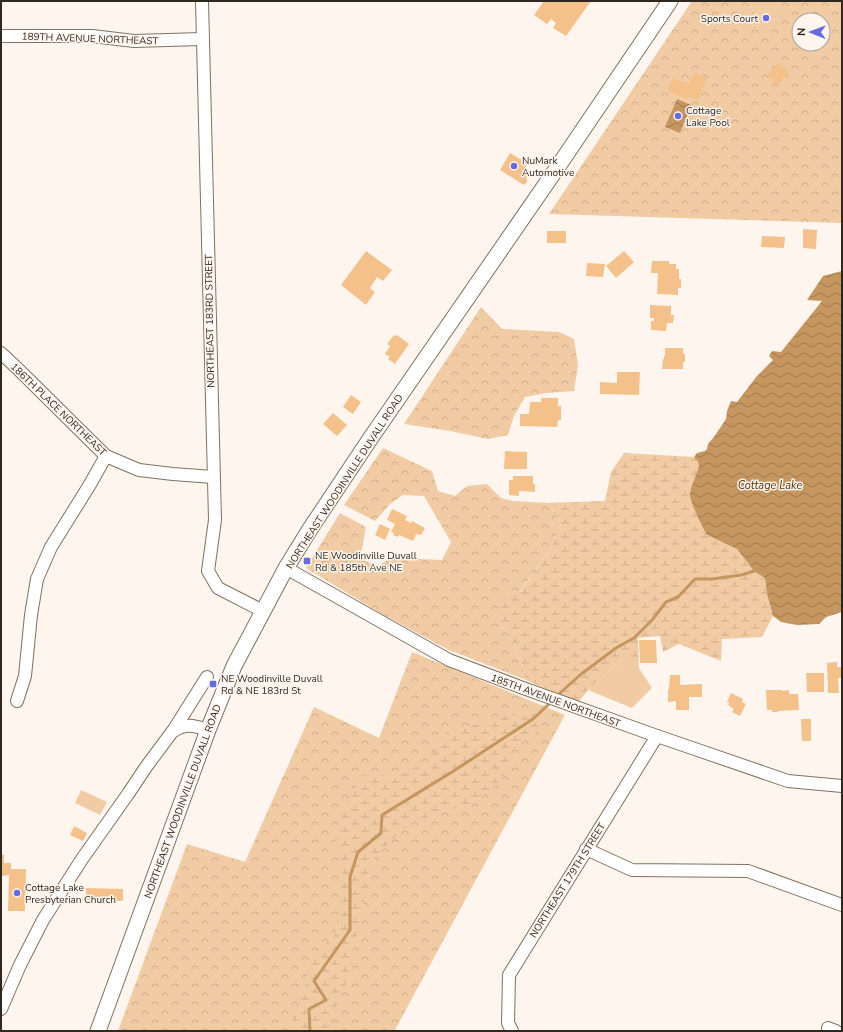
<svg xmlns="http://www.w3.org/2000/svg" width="843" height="1032" font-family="'Nunito Sans',sans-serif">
<defs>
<pattern id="forest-crowns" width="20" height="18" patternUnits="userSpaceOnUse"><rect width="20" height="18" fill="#f1cba3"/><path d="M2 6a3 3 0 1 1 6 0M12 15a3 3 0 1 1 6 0" fill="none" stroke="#cfae8c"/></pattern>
<pattern id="wetland-marsh" width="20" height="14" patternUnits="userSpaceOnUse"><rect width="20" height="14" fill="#f1cba3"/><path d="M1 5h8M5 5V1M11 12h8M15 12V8" fill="none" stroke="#cfae8c"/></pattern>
<pattern id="water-waves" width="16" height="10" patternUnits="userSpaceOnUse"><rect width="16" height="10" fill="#c69660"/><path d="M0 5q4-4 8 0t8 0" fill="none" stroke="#a17a4f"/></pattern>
</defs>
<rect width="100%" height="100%" fill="#fef6ee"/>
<g fill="url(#forest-crowns)" fill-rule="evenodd">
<path d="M692 1H842V223L549 214ZM799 20H823V44H799Z"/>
<polygon points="481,307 502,329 559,332 574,339 578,365 574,391 546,393 525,397 514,416 508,435 488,439 450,431 404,424"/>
<polygon points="383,448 432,471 438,491 455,496 467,486 487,484 501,498 513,501 548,503 561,524 551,548 498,622 511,638 521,663 526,680 449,650 382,614 306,568 340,513 366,527 360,559 378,566 395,556 420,559 442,560 451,542 424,496 403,495 390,504 375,521 344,505"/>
<polygon points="412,652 565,715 396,1028 396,1031 118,1031 187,844 245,862 314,707 379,738"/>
</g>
<g fill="url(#wetland-marsh)">
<path d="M624 453 694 457 698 462 699 466C697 473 690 488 690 494 689 500 703 529 707 535L737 549 754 571 765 578 767 594 773 616 762 637 722 639 721 661 679 644 663 652 660 636 638 638 639 669 628 654 588 690 578 703 526 680 521 663 511 638 498 622 501 598 520 592 551 548 561 524 548 503 605 501 611 472Z"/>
<polygon points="522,713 541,728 509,753 503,778 474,804 438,812 403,829 369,864 363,907 353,953 352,972 339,998 329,1030 330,1031 291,1031 291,1023 306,983 309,960 322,946 334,937 339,915 344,882 336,841 344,809 363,775 397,776 428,762 447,731 469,727 493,719"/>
</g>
<g fill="#f1cba3">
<polygon points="765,1 766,1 784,17 768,36 748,19"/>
<polygon points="629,653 652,688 632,708 588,690"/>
<polygon points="81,790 107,802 100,815 75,803"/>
</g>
<g fill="url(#water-waves)">
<polygon points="677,99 691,105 680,133 665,127"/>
<path d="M842 271V612L826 617 819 624 797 625 781 622 773 616 767 594 765 578 754 571 737 549 707 535C703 529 689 500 690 494 690 488 697 473 699 466L698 462 694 457 697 453 705 451 707 449 708 444 714 437 726 419 727 411 731 401 737 402 757 376 773 360 769 356 772 351 781 352 822 301 807 300 823 276Z"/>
</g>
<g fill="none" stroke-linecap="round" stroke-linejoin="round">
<g stroke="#c69660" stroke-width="3">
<polyline points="560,693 580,675 616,648 634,638 652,620 666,602 678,597 695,579 712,579 741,575 754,571"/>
<polyline points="310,1031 309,1009 326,1000 314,981 350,930 350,877 358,852 381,833 382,815 452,772 533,719 548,705"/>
</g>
</g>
<g fill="#f4c18a">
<polygon points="544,1 591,1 566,36 553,28 556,23 551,19 547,24 534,15"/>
<polygon points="778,63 789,72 778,85 767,76"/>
<polygon points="694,73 707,78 698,100 688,96 687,99 667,91 673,78 689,84"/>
<polygon points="510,153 525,162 527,182 524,185 500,170"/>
<polygon points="803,229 817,230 816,249 803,248"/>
<rect x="547" y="231" width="19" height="12"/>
<polygon points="762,236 785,237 784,248 761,247"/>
<polygon points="366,251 392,270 383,281 377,277 370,288 375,292 366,305 341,285"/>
<polygon points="624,251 634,262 616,278 606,266"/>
<polygon points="652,261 669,261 669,264 676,264 676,269 679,269 679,279 681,279 681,288 678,288 678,295 657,294 658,273 651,273"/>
<polygon points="587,263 605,264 603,277 586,276"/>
<polygon points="650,305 671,306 671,315 674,315 673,323 667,323 666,331 651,330 651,321 654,321 654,318 650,318"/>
<polygon points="394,335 396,336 397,335 409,344 395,364 388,359 390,357 385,354 390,346 387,344"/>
<polygon points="665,348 683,348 683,354 685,354 685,362 683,362 683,369 662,369 663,359 664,359 664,356 665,356"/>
<polygon points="617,372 640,372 639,395 600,394 600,382 617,383"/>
<polygon points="351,395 361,402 353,414 343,407"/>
<polygon points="541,398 558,398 558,406 561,406 561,420 558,420 557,427 520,426 520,414 529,414 530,402 541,402"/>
<polygon points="333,413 347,425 337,436 323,424"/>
<polygon points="505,451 527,452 527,469 504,469"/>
<polygon points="513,476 533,476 533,484 535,484 535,492 519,491 519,496 509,495 509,480 513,480"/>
<polygon points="392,509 407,516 405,520 411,523 412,521 425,528 421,535 416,534 413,541 399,535 398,537 393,535 394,533 391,532 395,524 387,520"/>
<polygon points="380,524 390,529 385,540 375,535"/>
<polygon points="639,640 656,640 657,663 640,663"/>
<polygon points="837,662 837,667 842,667 842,678 838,678 839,693 828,693 827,663"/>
<polygon points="806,673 824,673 824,692 807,692"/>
<polygon points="670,675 680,675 680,685 702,684 702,697 689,697 689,710 676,710 676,701 668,702 668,689 669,689"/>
<polygon points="766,690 782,690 782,691 789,690 789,694 798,694 799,710 778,711 778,712 772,712 772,710 767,710"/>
<polygon points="731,693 743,699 742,702 746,704 740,716 732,712 734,709 728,705 729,703 727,702"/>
<polygon points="801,719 811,719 811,741 802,741"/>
<polygon points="74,826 87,833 83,841 70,835"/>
<polygon points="1,855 4,855 4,863 11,863 11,869 26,869 25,911 8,911 9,875 1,876"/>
<polygon points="86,888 123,889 123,901 86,900"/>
</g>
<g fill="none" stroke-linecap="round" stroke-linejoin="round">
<defs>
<g id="minor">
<polyline points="202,1 215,520 208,571 218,588 263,611"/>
<polyline points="1,36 92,36 134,41 202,39"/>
<polyline points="1,353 19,370 106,456 139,470 173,474 213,477"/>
<polyline points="286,568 449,660 523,688 657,736 788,781 842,786"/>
<polyline points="17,701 25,676 31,615 37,579 51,547 89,486 106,456"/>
<polyline points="173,731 207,677"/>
<polyline points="586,849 632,870 748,871 842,905"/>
<path d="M1 1009 20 965 43 920 82 859 128 794 146 767 172 732C185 723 193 725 208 730"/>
<polyline points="828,1028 836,1031"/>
<polyline points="512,1031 508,1023 509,975 657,736"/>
</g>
<polyline id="major" points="98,1031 208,730 234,666 286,568 310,529 370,439 555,171 670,1"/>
</defs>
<use href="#minor" stroke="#82715e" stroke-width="14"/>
<use href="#major" stroke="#82715e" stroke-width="17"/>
<use href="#minor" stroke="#fff" stroke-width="12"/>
<use href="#major" stroke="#fff" stroke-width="15"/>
</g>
<g fill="#676ae3" stroke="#fef6ee" stroke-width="1.5">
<circle cx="766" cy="18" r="4"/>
<circle cx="678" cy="116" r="4"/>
<circle cx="514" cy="166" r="4"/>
<rect x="303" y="557" width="8" height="8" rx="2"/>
<rect x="209" y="680" width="8" height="8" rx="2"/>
<circle cx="17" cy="893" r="4"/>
</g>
<g text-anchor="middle" stroke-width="3" stroke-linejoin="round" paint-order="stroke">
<g font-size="10" fill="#2f2820" stroke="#fef6ee" text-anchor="start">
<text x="758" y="22" text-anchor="end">Sports Court</text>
<text x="686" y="114">Cottage<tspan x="686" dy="12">Lake Pool</tspan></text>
<text x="522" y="164">NuMark<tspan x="522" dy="12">Automotive</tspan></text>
<text x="315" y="559">NE Woodinville Duvall<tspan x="315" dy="12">Rd &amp; 185th Ave NE</tspan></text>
<text x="221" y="682">NE Woodinville Duvall<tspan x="221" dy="12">Rd &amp; NE 183rd St</tspan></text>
<text x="25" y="891">Cottage Lake<tspan x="25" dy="12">Presbyterian Church</tspan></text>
</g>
<g font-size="10" fill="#2f2820" stroke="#fef6ee">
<text transform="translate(90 38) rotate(2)" y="4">189TH AVENUE NORTHEAST</text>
<text transform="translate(209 321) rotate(-91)" y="4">NORTHEAST 183RD STREET</text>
<text transform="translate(59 409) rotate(44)" y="4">186TH PLACE NORTHEAST</text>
<text transform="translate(344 481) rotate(-57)" y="4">NORTHEAST WOODINVILLE DUVALL ROAD</text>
<text transform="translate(556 700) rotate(20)" y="4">185TH AVENUE NORTHEAST</text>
<text transform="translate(182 801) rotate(-70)" y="4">NORTHEAST WOODINVILLE DUVALL ROAD</text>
<text transform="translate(567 880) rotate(-58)" y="4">NORTHEAST 179TH STREET</text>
</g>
<g font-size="11" font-style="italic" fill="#543306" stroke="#fef6ee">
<text x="770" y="489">Cottage Lake</text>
</g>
</g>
<rect width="843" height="1032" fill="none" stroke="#2f2820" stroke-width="4"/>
<g transform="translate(811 32) rotate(271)"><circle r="19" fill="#fef6ee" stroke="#aba49c"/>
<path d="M0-3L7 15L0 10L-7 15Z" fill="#676ae3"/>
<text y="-6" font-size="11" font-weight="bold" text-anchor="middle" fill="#2f2820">N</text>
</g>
</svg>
